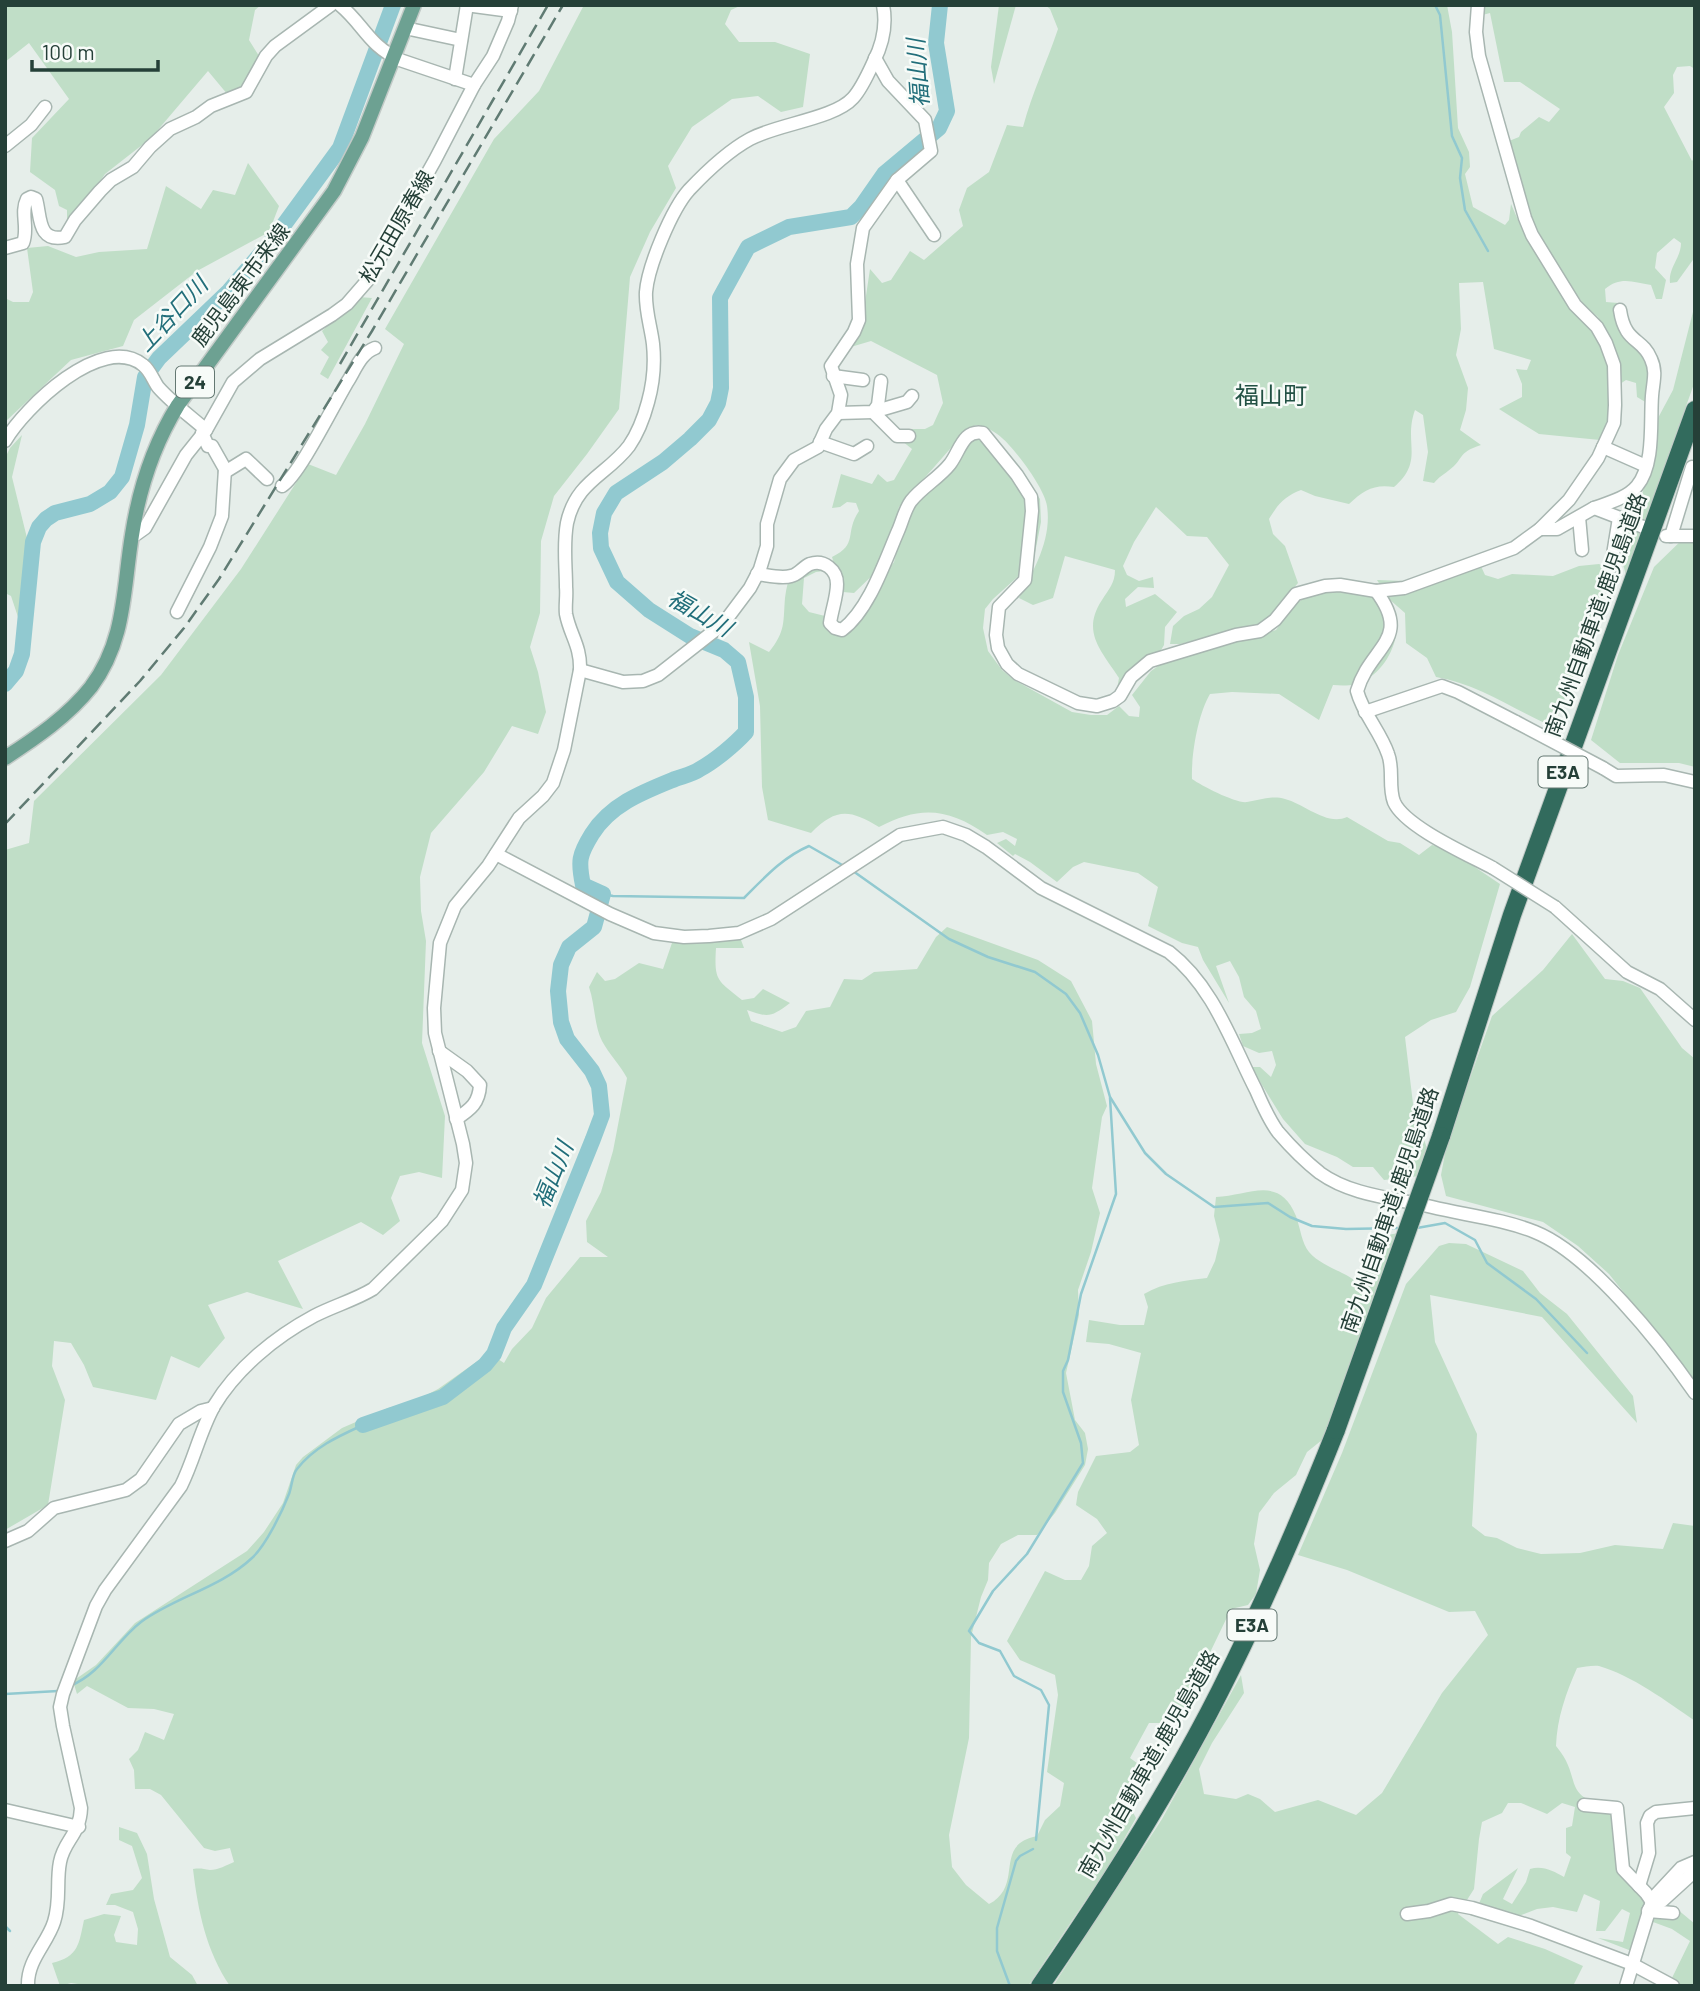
<svg xmlns="http://www.w3.org/2000/svg" width="1700" height="1991" font-family="Barlow,'Noto Sans JP',sans-serif">
<rect width="100%" height="100%" fill="#e6eeea"/>
<g fill="#c0dec7">
<polygon points="5,5 261,5 255,10 249,40 259,56 241,96 228,95 208,71 151,138 105,174 82,208 67,222 67,210 59,206 55,190 30,172 32,138 69,99 29,43 5,62"/>
<polygon points="584,5 742,5 731,10 725,24 739,42 775,42 810,54 803,107 781,112 758,96 732,99 692,127 668,166 676,188 650,232 630,277 619,409 587,454 554,496 541,541 540,613 530,647 538,672 546,712 538,734 512,726 484,772 431,833 420,877 421,911 426,941 422,1043 445,1116 442,1178 419,1172 400,1176 391,1198 400,1221 383,1235 361,1222 278,1261 303,1309 247,1292 208,1305 225,1338 199,1368 171,1356 156,1400 93,1387 84,1365 71,1343 54,1341 52,1366 65,1400 48,1505 5,1530 5,850 29,843 34,801 161,675 241,569 308,464 336,475 365,424 404,344 385,329 494,139 539,91"/>
<polygon points="999,5 1016,5 994,84 991,67"/>
<path d="M1045 5H1447L1452 32 1458 128 1469 152 1470 167 1465 174 1473 207 1505 225 1509 220 1511 204 1522 229 1564 290 1586 314 1609 356 1615 399 1600 440 1539 434 1499 409 1522 397V384L1516 369 1527 370 1531 360 1494 349 1483 282 1459 283 1461 329 1456 355 1468 388 1466 410 1460 430 1481 445C1456 453 1465 459 1448 471 1443 475 1439 477 1434 483L1423 481 1428 452 1423 415 1415 410C1403 443 1425 460 1394 487 1374 484 1364 490 1349 504L1315 496 1301 490C1285 496 1278 504 1269 519L1273 534 1285 546 1298 583 1270 616 1258 624 1180 644H1170L1173 626 1184 616 1199 609 1212 597 1229 565 1207 537 1187 536 1156 507 1134 542 1123 566 1127 575 1139 581 1153 577 1154 588 1138 587 1125 599 1126 607 1155 594 1177 612 1165 627 1164 645 1153 664 1140 675 1128 691 1117 689 1119 678C1101 650 1081 632 1102 600 1109 589 1115 583 1115 570L1065 556 1053 598 1033 605 1019 598C1034 570 1052 539 1047 506 1045 489 1015 449 1002 438 997 433 985 426 978 425 972 425 969 429 964 433L899 507 889 551 879 569 854 593 843 592 832 557C859 544 844 533 859 511L856 503 847 502 840 507 832 508 841 474 872 484 878 474 887 482 894 480 912 449 902 441 904 429H925L933 425 943 403 937 375 871 341 844 349 861 329 870 269 882 283 891 280 910 251 924 260 963 226 959 210 967 188 989 172 1007 125 1023 127C1032 93 1047 62 1058 29L1050 9Z"/>
<path d="M1471 5H1695V69L1690 66 1677 67 1673 75 1674 93 1664 107 1692 161 1695 157V257L1677 282 1670 283C1668 268 1681 258 1681 243L1674 238 1657 253 1655 268 1666 280 1662 299H1656L1651 285C1633 282 1620 276 1605 289L1606 302 1618 303 1619 323 1660 363 1652 406 1637 397 1636 383 1626 380 1620 384 1609 343 1598 317 1585 306 1556 266 1530 215 1509 141 1519 137 1521 132 1539 117 1549 122 1560 109 1520 82H1504L1490 13 1471 18Z"/>
<polygon points="248,163 279,206 269,232 197,271 134,320 123,346 71,360 5,422 5,298 13,302 29,302 33,292 27,248 48,246 76,257 99,252 147,249 166,186 201,209 213,190 235,195"/>
<polygon points="359,297 372,298 328,379 320,374 329,357 321,350 328,342 322,331"/>
<polygon points="1695,304 1695,381 1626,575 1621,557 1625,535 1639,504 1648,475 1658,418 1673,390"/>
<polygon points="22,435 12,477 27,538 28,572 19,620 11,596 5,593 5,458 10,448"/>
<path d="M985 436 1006 451 1040 499 1041 522 1033 563 993 599 985 609 983 628 988 651 1002 670 1014 680 1072 712 1091 715H1107L1119 706 1129 716 1139 717 1140 707 1132 695 1151 671 1164 662 1276 630 1296 603 1335 581 1365 582 1373 598 1396 612C1401 637 1389 666 1366 680 1357 686 1344 686 1333 685L1319 720 1279 694 1232 692 1210 694C1198 714 1191 755 1192 779 1202 786 1237 804 1247 802 1260 800 1272 795 1285 799 1305 804 1326 826 1347 817L1388 841 1400 843 1419 855 1432 845 1448 849 1500 884 1470 987 1456 1012 1431 1020 1405 1037 1414 1112 1428 1151 1420 1176 1384 1180 1373 1167H1353L1337 1157 1305 1144 1283 1119 1251 1067H1260L1271 1077 1276 1065 1272 1051 1259 1053 1243 1046 1239 1034 1252 1033 1261 1029 1256 1011 1244 997 1239 977 1230 961 1216 966 1229 1003 1203 960 1198 947 1182 943 1148 926 1158 887 1138 873 1084 862 1073 867 1057 882 1030 862 1015 854 1013 856 997 843 1006 839 1015 846 1017 839 1003 832 987 835C949 808 920 805 879 827 849 809 836 808 811 833L768 820 762 787 760 706 749 642 769 652C786 631 783 622 785 598 786 588 789 578 792 569L818 559 833 570 816 572 804 578 802 604 809 612 829 617 844 628 894 562 904 523 914 505 971 440Z"/>
<polygon points="1695,533 1695,767 1679,763 1620,763 1591,740 1618,655 1654,567 1687,535"/>
<path d="M1479 562 1485 575 1498 579 1512 574 1553 576 1579 566 1599 564 1613 571 1554 727C1515 711 1479 684 1436 677L1427 658 1406 643 1405 613 1389 599 1377 580 1406 581Z"/>
<path d="M947 927 1038 960 1071 981 1092 1021 1096 1064 1107 1106 1102 1117 1092 1188 1100 1213 1091 1252 1078 1290 1079 1315 1066 1373 1075 1420 1085 1433 1088 1449 1085 1465 1055 1513 1037 1535H1018L1001 1544 989 1563 988 1580 981 1597 971 1637 969 1738 949 1835 952 1867 966 1885 989 1904C1025 1885 992 1845 1037 1836L1045 1820 1060 1806 1064 1783 1047 1772 1058 1695 1055 1675 1020 1660 1007 1641 1045 1571 1065 1580H1081L1089 1566 1092 1546 1107 1533 1097 1519 1076 1505 1078 1492 1096 1456 1130 1452 1139 1445 1131 1400 1141 1353 1109 1344 1086 1342 1089 1320 1120 1325H1144L1148 1307 1144 1294C1165 1282 1184 1281 1207 1278L1215 1261 1220 1240 1214 1216 1216 1197C1249 1196 1279 1174 1296 1216 1300 1227 1302 1244 1309 1252 1323 1268 1346 1271 1360 1285L1381 1236 1405 1232 1346 1387 1322 1440 1307 1452 1296 1475 1274 1493 1259 1513 1254 1544 1260 1570 1256 1594 1248 1605 1231 1609 1176 1723H1149L1130 1758 1144 1768 1127 1801 1136 1818 1110 1864 1028 1986H230C206 1951 198 1911 193 1869 201 1868 203 1869 210 1870 218 1870 227 1865 234 1862L230 1848 215 1851 204 1848 161 1795 150 1789H135L134 1770 129 1759 138 1750 145 1732 164 1740 174 1714 154 1709 128 1708 87 1686 77 1694 73 1681 96 1665 135 1623 247 1551 264 1532 283 1503 296 1465 303 1457 342 1428 388 1408 415 1401 438 1389 489 1353 504 1363 512 1349 532 1328 546 1298 580 1257H608L587 1242 586 1221 601 1192 613 1151 627 1078C620 1065 609 1054 602 1041 594 1025 595 1004 589 987L597 972 605 981 615 979 639 963 663 969 673 940H741L744 948H716C714 981 717 980 742 1000L754 998 763 989 790 1003C771 1017 769 1018 747 1010L751 1021 782 1032 796 1027 806 1011 830 1007 844 979 862 980 874 972 917 969 936 937Z"/>
<polygon points="1572,934 1605,979 1623,981 1640,988 1682,1048 1695,1059 1695,1382 1609,1274 1578,1246 1543,1222 1446,1196 1441,1175 1447,1143 1492,1016 1543,970"/>
<path d="M1449 1243 1466 1244 1523 1271 1540 1293 1567 1314 1633 1396 1637 1423 1542 1317 1430 1295 1435 1342 1477 1434 1472 1526 1485 1536 1497 1538 1517 1548 1541 1554 1580 1553 1615 1545 1663 1549 1673 1523 1695 1526V1721C1668 1702 1631 1675 1599 1666 1593 1665 1584 1667 1577 1668 1566 1693 1557 1718 1556 1746 1585 1780 1557 1796 1616 1809L1627 1868 1649 1905 1634 1952 1598 1938 1623 1942 1630 1913 1622 1909 1605 1931H1596L1600 1901 1584 1894 1577 1912 1553 1907 1537 1909 1516 1917 1478 1906 1483 1894 1518 1868 1503 1899 1512 1904 1526 1882 1530 1869C1542 1865 1554 1871 1564 1877L1571 1857 1566 1853V1828L1572 1826 1575 1807 1562 1803 1547 1814 1521 1803H1508L1502 1813 1482 1822 1479 1839 1474 1889 1458 1914 1498 1944 1508 1937 1545 1949 1583 1966 1573 1986H1053L1162 1819 1241 1675 1244 1693 1212 1743 1199 1769 1204 1794 1236 1799 1248 1794 1260 1799 1275 1812 1318 1800 1356 1815 1382 1793 1442 1693 1488 1635 1475 1611 1449 1612 1347 1570 1298 1555 1342 1453 1406 1284 1439 1246Z"/>
<path d="M119 1827 137 1833 147 1854 154 1899 170 1957 192 1975 198 1986H91L71 1983 60 1986 52 1963C79 1957 79 1943 84 1920L104 1914 121 1916 114 1935 116 1942 137 1945 138 1929 133 1912 115 1905H106L111 1894 133 1890 142 1878 132 1846 119 1840Z"/>
<polygon points="1659,1906 1677,1909 1695,1924 1695,1986 1678,1986 1671,1980 1690,1941 1672,1929 1653,1922"/>
</g>
<g fill="none" stroke-linecap="round" stroke-linejoin="round">
<g stroke="#91c9d0" stroke-width="2.5">
<polyline points="1435,5 1440,15 1452,136 1462,158 1460,178 1465,210 1488,251"/>
<polyline points="853,871 949,939 988,957 1035,972 1066,994 1080,1013 1098,1055 1110,1097 1145,1153 1166,1174 1214,1207 1268,1203 1290,1217 1312,1226 1346,1229 1400,1228"/>
<path d="M603 894 613 896 744 898C764 878 783 857 809 846L844 866"/>
<polyline points="1417,1228 1445,1223 1475,1240 1487,1263 1536,1299 1587,1353"/>
<path d="M70 1686C102 1673 115 1642 141 1622 175 1597 220 1588 252 1558 266 1545 282 1512 289 1494 292 1486 292 1475 297 1469 314 1447 339 1436 363 1425"/>
<polyline points="5,1694 58,1691"/>
<polyline points="1036,1840 1049,1705 1041,1690 1014,1676 1000,1651 979,1643 969,1631 993,1591 1027,1554 1083,1463 1081,1443 1063,1392 1063,1371 1068,1360 1081,1294 1116,1194 1110,1098"/>
<polyline points="5,1926 10,1931"/>
<polyline points="1010,1986 997,1951 997,1928 1016,1861 1020,1856 1033,1849"/>
</g>
<g stroke="#91c9d0" stroke-width="16">
<polyline points="5,684 16,671 22,654 33,542 39,527 46,519 55,513 90,504 110,492 122,477 137,425 145,377 159,358 229,291 275,237 340,148 393,5"/>
<path d="M363 1425 443 1397 485 1365 494 1354 504 1328 534 1285 593 1139 602 1115 599 1086 592 1071 567 1039 561 1022 558 991 561 965 569 947 594 927 603 894 583 885C578 861 579 855 592 834 611 804 643 792 675 779 683 776 693 774 700 769 715 761 735 744 746 732V697L738 662 724 650 690 636 649 610 617 582 601 548 600 533 604 513 616 493 663 462 690 439 709 420 718 403 721 388 720 298 748 247 789 227 851 217 861 207 884 174 939 128 947 111 936 43 940 5"/>
</g>
<defs>
<g id="minor">
<path d="M340 5C364 25 368 45 400 60L474 85"/>
<polyline points="466,5 511,11"/>
<polyline points="405,28 461,40"/>
<polyline points="455,79 467,5"/>
<polyline points="5,146 31,125 45,107"/>
<polyline points="897,180 934,235"/>
<path d="M5 248 23 243C29 228 20 213 27 199L31 197 36 199C41 216 37 243 65 237L75 220 100 191 111 180 133 167 150 147 170 129 196 117 211 106 246 92 266 56 275 46 331 5"/>
<polyline points="833,376 863,380"/>
<polyline points="838,413 873,412 878,405 881,381"/>
<polyline points="909,436 897,436 873,412 907,402 912,396"/>
<path d="M5 441C24 408 102 332 143 365 150 370 153 380 158 387 172 403 190 416 206 430"/>
<polyline points="820,442 854,454 867,446"/>
<polyline points="1603,447 1646,466"/>
<polyline points="225,472 246,459 267,479"/>
<path d="M282 486C299 476 335 402 348 381 355 370 361 353 375 348"/>
<path d="M1594 508C1608 503 1627 498 1637 486 1655 464 1650 422 1652 396 1653 382 1657 372 1651 359 1642 337 1625 344 1620 310"/>
<polyline points="1579,517 1582,550"/>
<polyline points="1540,529 1557,529 1594,508 1646,528"/>
<polyline points="1666,536 1695,536"/>
<polyline points="1671,536 1692,467"/>
<polyline points="131,538 145,528 186,455 206,430 233,382 260,359 332,315 347,304 367,281 435,160 474,85 493,56 508,21 512,5"/>
<polyline points="1611,567 1619,518"/>
<path d="M757 574C767 575 781 579 791 576 798 575 803 567 810 564 824 559 837 570 837 584 837 597 832 609 830 623L835 628 842 630C869 610 885 561 898 531 902 522 905 509 911 501 922 487 939 478 950 464 960 451 963 429 983 433L1017 475 1031 497 1032 511 1025 580 999 607 996 635 998 648 1007 664 1018 674 1078 703 1097 706 1113 701 1120 696 1131 677 1150 661 1236 635 1260 631 1275 620 1296 594 1325 586 1340 585 1376 591 1404 588 1514 548 1540 529 1569 500 1598 458 1614 423 1615 405 1614 365 1606 343 1597 327 1575 305 1532 235 1525 218 1479 56 1476 32 1478 5"/>
<path d="M1376 591C1413 640 1370 646 1357 691 1363 714 1380 731 1388 754 1394 769 1388 786 1394 802 1405 827 1469 855 1493 868"/>
<polyline points="177,612 210,547 222,516 225,469 212,446 208,446 202,433"/>
<polyline points="580,670 623,682 643,681 658,675 723,624 750,588 760,569 767,546 767,524 780,479 794,460 818,447 826,429 838,413 841,395 831,366 854,332 859,320 857,264 863,228 897,180 931,151 925,120 888,81 875,58"/>
<polyline points="1365,712 1442,686 1458,692 1516,722"/>
<polyline points="1603,768 1616,776 1664,775 1695,782"/>
<path d="M496 854 610 914 654 933 684 937 709 936 739 933 771 919 900 835 943 827 966 835 986 847 1041 888 1169 952C1213 986 1231 1041 1256 1090 1262 1104 1269 1120 1278 1132 1290 1146 1306 1162 1320 1173 1352 1196 1395 1198 1432 1207 1465 1215 1503 1219 1535 1232 1590 1254 1661 1344 1695 1393"/>
<polyline points="1555,907 1627,972 1660,989 1695,1020"/>
<path d="M439 1051 467 1071 480 1085C479 1103 471 1109 456 1119"/>
<polyline points="5,1541 28,1531 54,1508 126,1490 141,1479 179,1424 201,1411 213,1408"/>
<polyline points="1584,1805 1617,1808 1623,1869 1646,1893 1652,1902"/>
<polyline points="5,1810 79,1827"/>
<polyline points="1639,1886 1649,1853 1647,1823 1650,1816 1656,1812 1695,1808"/>
<polyline points="1649,1909 1662,1901 1695,1871"/>
<polyline points="1648,1911 1673,1913"/>
<polyline points="1407,1914 1429,1911 1451,1904 1472,1908 1531,1926 1632,1964 1673,1986"/>
<path d="M28 1986C27 1960 47 1944 54 1922 61 1901 56 1882 60 1862 64 1840 80 1835 81 1808L63 1726 60 1707 63 1694 96 1606 105 1590 181 1486C194 1460 200 1431 214 1406 237 1368 275 1337 314 1316 333 1306 355 1300 373 1289L442 1221 462 1190 466 1163 463 1144 435 1033 434 1008 440 943 455 906 488 866 519 818 543 796 553 783 564 750 580 670C581 646 570 635 566 614 565 605 567 596 566 587 566 566 563 545 567 523 576 481 607 475 629 446 638 433 644 417 648 402 653 384 655 363 653 344 651 327 645 310 646 292 648 266 672 209 689 190 706 172 728 151 750 139 777 124 834 119 853 98 862 88 868 74 874 61 883 43 887 25 883 5"/>
<polyline points="1626,1986 1653,1898 1681,1868 1695,1862"/>
</g>
<path id="major" d="M5 758C36 738 68 716 91 687 126 640 123 589 132 535 139 489 154 444 178 405L334 191 362 137 414 5"/>
<g id="highway">
<polyline points="1441,1136 1512,915 1695,410"/>
<path d="M1040 1986C1105 1892 1168 1794 1220 1691 1263 1606 1301 1518 1336 1430"/>
</g>
</defs>
<use href="#minor" stroke="#a8b6b1" stroke-width="15"/>
<use href="#major" stroke="#c2cac7" stroke-width="17"/>
<use href="#highway" stroke="#c2cac7" stroke-width="20"/>
<use href="#minor" stroke="#fff" stroke-width="12"/>
<use href="#major" stroke="#6da192" stroke-width="14"/>
<use href="#highway" stroke="#326b5d" stroke-width="18"/>
<g stroke="#607b73" stroke-width="2.5" stroke-dasharray="14 7" stroke-linecap="butt">
<polyline points="340,364 548,5"/>
<polyline points="5,824 140,681 184,628 219,579 372,331 563,5"/>
</g>
<defs>
<g id="minor-bridge">
<polyline points="1516,722 1603,768"/>
<polyline points="1493,868 1555,907"/>
</g>
<polyline id="highway-bridge" points="1336,1430 1441,1136"/>
</defs>
<use href="#minor-bridge" stroke="#a8b6b1" stroke-width="15" stroke-linecap="butt"/>
<use href="#highway-bridge" stroke="#c2cac7" stroke-width="20" stroke-linecap="butt"/>
<use href="#minor-bridge" stroke="#fff" stroke-width="12"/>
<use href="#highway-bridge" stroke="#326b5d" stroke-width="18"/>
</g>
<g text-anchor="middle" stroke-width="5" stroke-linejoin="round" paint-order="stroke">
<g fill="#f7fbf8" stroke="#647872" stroke-width="2">
<rect x="176" y="366.5" width="38" height="31" rx="5"/>
<rect x="1538.5" y="756.5" width="49" height="31" rx="5"/>
<rect x="1227.5" y="1609.5" width="49" height="31" rx="5"/>
</g>
<g font-size="19" font-weight="bold" fill="#254038">
<text x="195" y="389">24</text>
<text x="1563" y="779">E3A</text>
<text x="1252" y="1632">E3A</text>
</g>
<g font-size="21" fill="#254038" stroke="#f7fbf8">
<text transform="translate(397 227) rotate(-60)" y="7">松元田原春線</text>
<text transform="translate(241 285) rotate(-53)" y="7">鹿児島東市来線</text>
<text transform="translate(1596 615) rotate(-70)" y="7">南九州自動車道;鹿児島道路</text>
<text transform="translate(1390 1210) rotate(-71)" y="7">南九州自動車道;鹿児島道路</text>
<text transform="translate(1149 1764) rotate(-60)" y="7">南九州自動車道;鹿児島道路</text>
</g>
<g font-size="23" font-style="italic" fill="#216e7a" stroke="#f7fbf8">
<text transform="translate(918 73) rotate(-94)" y="8">福山川</text>
<text transform="translate(172 314) rotate(-47)" y="8">上谷口川</text>
<text transform="translate(700 613) rotate(30)" y="8">福山川</text>
<text transform="translate(553 1175) rotate(-68)" y="8">福山川</text>
</g>
<g font-size="24" fill="#225144" stroke="#f7fbf8">
<text x="1271" y="404">福山町</text>
</g>
</g>
<rect width="1700" height="1991" fill="none" stroke="#254038" stroke-width="14"/>
<path d="M32 60v10h126v-10" fill="none" stroke="#254038" stroke-width="3.5"/>
<text x="42" y="60" font-size="21" fill="#254038" stroke="#f7fbf8" stroke-width="5" paint-order="stroke">100 m</text>
</svg>
